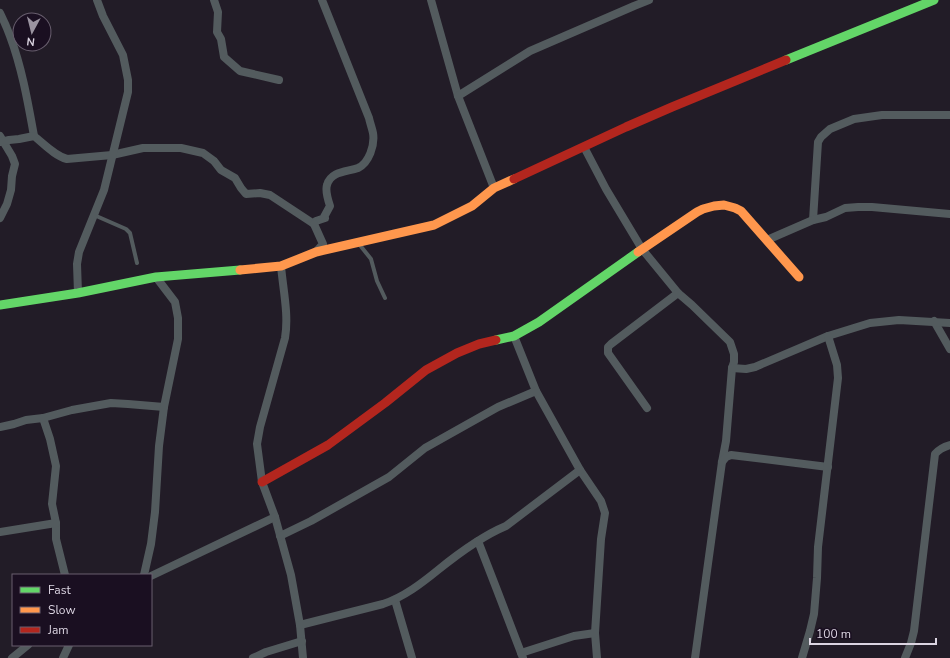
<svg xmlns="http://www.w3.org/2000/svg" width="950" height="658" font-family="'Nunito Sans',sans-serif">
<rect width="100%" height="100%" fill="#221c27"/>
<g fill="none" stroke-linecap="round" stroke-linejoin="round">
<g stroke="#535b5e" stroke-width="4">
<polyline points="94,215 126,229 130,233 137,263"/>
<polyline points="359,244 371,259 377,281 385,298"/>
</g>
<g stroke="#535b5e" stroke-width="8">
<polyline points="214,0 218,12 217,32 221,39 224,57 240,71 279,80"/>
<polyline points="431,0 458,96 494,188"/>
<path d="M0 13C4 21 7 28 10 36 22 68 28 103 34 136"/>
<polyline points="458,96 530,51 634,6 649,0"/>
<polyline points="0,136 12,156 15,164 12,176 11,190 7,204 0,218"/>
<path d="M0 142 9 140 19 139 34 136C44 144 55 156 67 159L112 155 143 148H181L203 153 214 161 221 170 235 178 241 188 246 194 260 193 270 195 314 224 316 221 325 218 324 217 330 206C328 200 325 191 327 185 331 171 347 172 358 168 369 163 375 145 373 133 372 128 370 123 369 118L322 0"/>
<polyline points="584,147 606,189 642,249 678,293 692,305 730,342 734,354 734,362 732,368 726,441 722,462 695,658"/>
<polyline points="813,220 818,142 821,137 830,129 854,119 882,115 950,115"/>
<polyline points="314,224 323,244 316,252"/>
<polyline points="767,240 813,220 826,217 845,208 858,207 872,207 950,214"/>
<path d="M281 266C283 289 289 315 285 338L260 427 257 444 262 482 275 517 291 575 300 625 303 658"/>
<polyline points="78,293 77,264 79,252 104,190 128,92 128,80 123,55 103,16 97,0"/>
<polyline points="934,321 950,349"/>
<polyline points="514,336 536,391 580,470 601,501 605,513 601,539 595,633 597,658"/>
<polyline points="732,368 746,369 755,367 828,336 870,323 899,320 950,323"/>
<polyline points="647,408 608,353 608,347 611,344 678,293"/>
<polyline points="43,418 50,439 56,466 52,504 56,523 56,539 65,575"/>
<polyline points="0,427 14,424 26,420 43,418 72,410 111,403 128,404 164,407"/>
<polyline points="722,462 726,457 731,455 828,467"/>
<polyline points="0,532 56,523"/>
<polyline points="280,536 311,521 389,477 425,448 498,407 536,391"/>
<polyline points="478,541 497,590 523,658"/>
<polyline points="144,575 151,544 155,512 159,446 164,407 178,339 178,318 175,302 156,277"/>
<polyline points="151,576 275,517"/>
<polyline points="395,600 412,658"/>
<path d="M300 625 383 604C404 597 422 583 438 570 459 553 482 536 506 526L580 470"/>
<polyline points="521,653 574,636 595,633"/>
<polyline points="12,658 28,645"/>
<polyline points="63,658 69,645"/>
<polyline points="253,658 266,652 302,641"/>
<polyline points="802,658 810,631 814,614 817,578 818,547 838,378 837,365 828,336"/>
<path d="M905 658 911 643 914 631 935 454C939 449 943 447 950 445"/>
</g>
<g stroke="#63d668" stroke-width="9">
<polyline points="786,60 934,0"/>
<polyline points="0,305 78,293 156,277 240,270"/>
<polyline points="496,340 514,336 539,322 638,252"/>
</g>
<g stroke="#ff974d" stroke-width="9">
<polyline points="638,252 697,212 703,209 714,206 724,205 735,208 741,211 799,277"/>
<polyline points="240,270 281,266 316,252 434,225 472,206 494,188 514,179"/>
</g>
<g stroke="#b3261e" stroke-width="9">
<polyline points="514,179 626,127 672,107 786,60"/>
<polyline points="262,482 328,445 385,403 426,370 457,353 479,344 496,340"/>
</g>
</g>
<rect x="12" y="574" width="140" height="72" fill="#1a0f21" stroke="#685e6e"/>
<rect x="20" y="587" width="20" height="6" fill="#63d668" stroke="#685e6e"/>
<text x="48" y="594" font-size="12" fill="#dcd5e2">Fast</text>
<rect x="20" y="607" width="20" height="6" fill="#ff974d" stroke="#685e6e"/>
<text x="48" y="614" font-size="12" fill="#dcd5e2">Slow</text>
<rect x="20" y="627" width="20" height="6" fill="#b3261e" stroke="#685e6e"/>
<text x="48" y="634" font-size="12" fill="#dcd5e2">Jam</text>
<g transform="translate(32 32) rotate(187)"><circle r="19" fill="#1a0f21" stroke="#685e6e"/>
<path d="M0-3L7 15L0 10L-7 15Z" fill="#9b94a1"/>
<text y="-6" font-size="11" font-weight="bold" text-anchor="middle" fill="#dcd5e2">N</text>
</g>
<path d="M810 638v6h126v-6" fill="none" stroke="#dcd5e2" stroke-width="2"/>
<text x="816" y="638" font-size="12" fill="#dcd5e2" stroke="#1a0f21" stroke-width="3" paint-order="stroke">100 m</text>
</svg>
